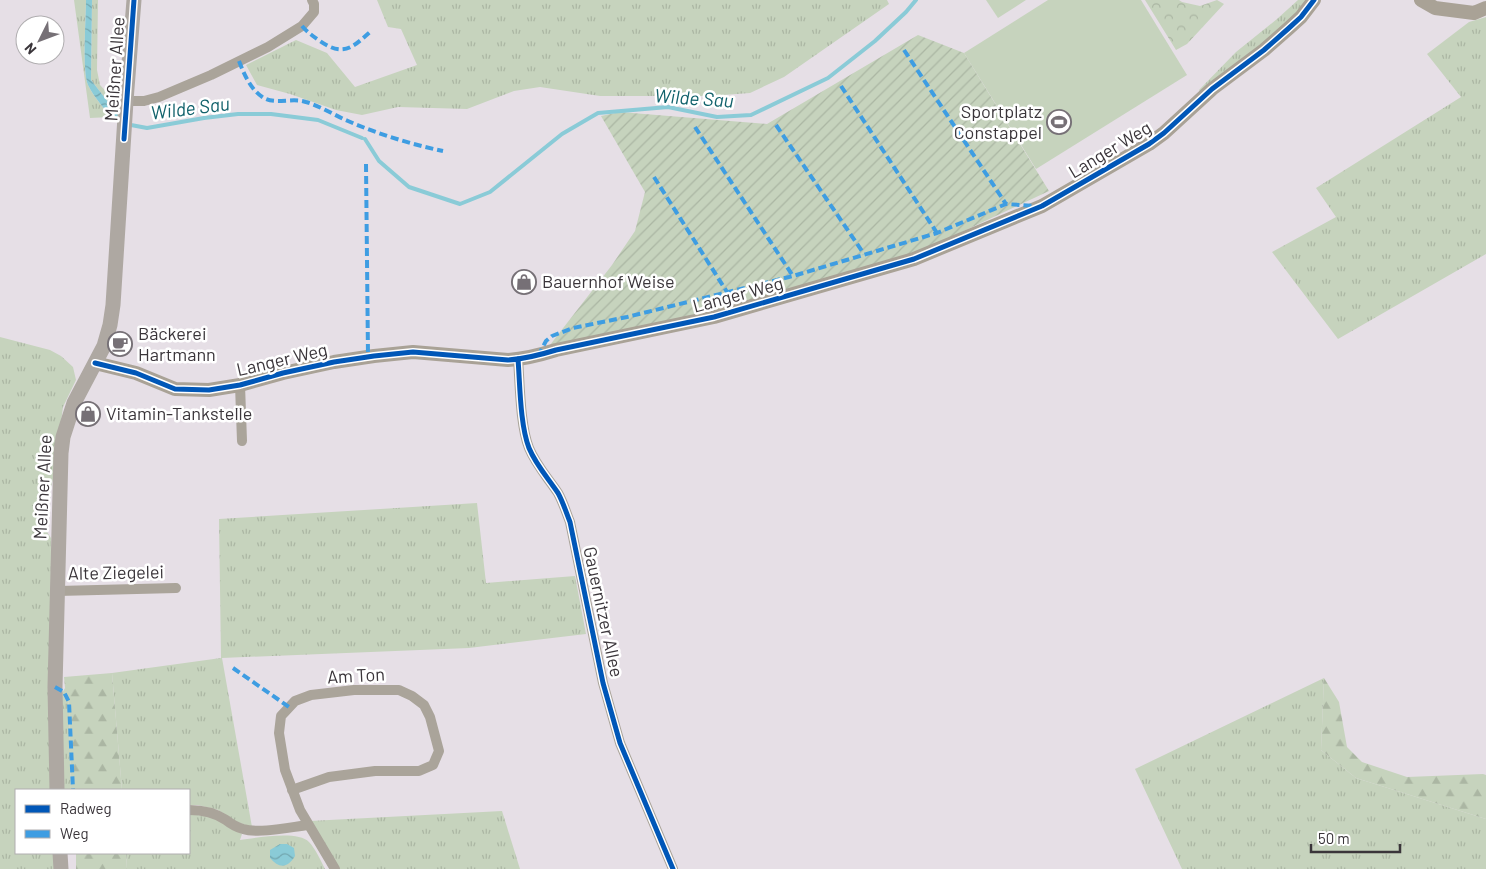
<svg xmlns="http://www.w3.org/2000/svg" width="1486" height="869" font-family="Barlow,sans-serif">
<defs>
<pattern id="grass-tufts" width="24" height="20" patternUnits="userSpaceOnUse" patternTransform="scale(1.25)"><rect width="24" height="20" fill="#c6d3bd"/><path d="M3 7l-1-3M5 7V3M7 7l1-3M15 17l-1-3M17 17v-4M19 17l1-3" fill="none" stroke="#abb6a3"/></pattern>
<pattern id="forest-firs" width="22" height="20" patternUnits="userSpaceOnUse" patternTransform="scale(1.25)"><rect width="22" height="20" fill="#c6d3bd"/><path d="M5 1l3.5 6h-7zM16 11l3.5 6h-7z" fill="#abb6a3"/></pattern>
<pattern id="park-crowns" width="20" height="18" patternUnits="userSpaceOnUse" patternTransform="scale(1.25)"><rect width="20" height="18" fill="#c6d3bd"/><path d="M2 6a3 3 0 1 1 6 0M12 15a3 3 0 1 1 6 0" fill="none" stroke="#abb6a3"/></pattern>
<pattern id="garden-furrows" width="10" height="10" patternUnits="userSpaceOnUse" patternTransform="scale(1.25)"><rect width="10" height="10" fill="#c6d3bd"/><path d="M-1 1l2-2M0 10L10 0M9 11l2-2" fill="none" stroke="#abb6a3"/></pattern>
<pattern id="water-waves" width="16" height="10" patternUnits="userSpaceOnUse" patternTransform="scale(1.25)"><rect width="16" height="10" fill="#8acbd7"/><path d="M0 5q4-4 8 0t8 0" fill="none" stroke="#72a6af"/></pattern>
</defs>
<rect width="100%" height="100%" fill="#e6dfe6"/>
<g fill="url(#grass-tufts)">
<path d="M74 0H86C86 19 82 70 88 85 94 97 103 107 111 117L90 118Z"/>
<polygon points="92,0 98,0 97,70 100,85 113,99 112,107 91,80"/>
<polygon points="377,0 887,0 889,4 784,77 750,93 709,96 600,96 540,87 514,91 467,109 398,107 362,115 336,110 290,94 257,85 246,65 296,40 327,53 355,87 417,65 401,29 388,27"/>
<polygon points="1298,0 1308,0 1285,26 1200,92 1199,90 1236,52 1277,19"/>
<polygon points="1486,17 1486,254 1338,339 1272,252 1336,217 1316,188 1461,97 1427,54 1469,22"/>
<polygon points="0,337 50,350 61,356 73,367 76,380 63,407 54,475 46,507 45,524 47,532 51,538 50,790 16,790 16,853 54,853 55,869 0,869"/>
<polygon points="477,503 486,583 575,576 586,634 469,648 222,658 252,827 237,822 218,810 198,805 189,805 189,790 122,790 112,673 221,658 219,519"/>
<polygon points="1324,678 1321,750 1356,778 1486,819 1486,869 1182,869 1135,769"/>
<polygon points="61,695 68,700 69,707 71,790 63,790"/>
<polygon points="502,811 520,869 339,869 310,821"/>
<path d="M189 814 214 817 242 834 240 840C256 838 298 830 309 842 315 848 321 861 325 869H127L126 853H189Z"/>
</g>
<g fill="url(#forest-firs)">
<polygon points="112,673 122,790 71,790 69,707 68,700 61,695 65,688 64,677"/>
<polygon points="1324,678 1339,702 1347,747 1362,762 1407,777 1483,774 1486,775 1486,819 1356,778 1321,750"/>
<polygon points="76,853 126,853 127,869 76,869"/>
</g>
<polygon fill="url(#park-crowns)" points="1145,0 1179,0 1182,2 1200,6 1217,0 1224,4 1187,44 1176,50"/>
<polygon fill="url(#garden-furrows)" points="918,35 964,53 1049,191 917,253 692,318 550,345 612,265 635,231 645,192 601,116 620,112 767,124"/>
<g fill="#c6d3bd">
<polygon points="986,0 1026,0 998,18"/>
<polygon points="1048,0 1141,0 1187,75 1036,169 964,53"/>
</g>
<g fill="url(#water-waves)">
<path d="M86 0H92L91 80 112 107 111 117C103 107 94 97 88 85 82 70 86 19 86 0Z"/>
<path d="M280 844H287L294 848 295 856C288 868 279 869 270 858V850Z"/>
</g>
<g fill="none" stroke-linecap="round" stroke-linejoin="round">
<g stroke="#8acbd7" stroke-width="4">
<polyline points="109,107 120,118"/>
<polyline points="128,123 131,125 147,128 204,118 238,114 271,114 318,120 362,138"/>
<polyline points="365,139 379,161 409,187 460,204 490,192 562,134 598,113 668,107 717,117 751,115 828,78 875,41 906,12 916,0"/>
</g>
<g stroke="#aaa49a" stroke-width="10">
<polyline points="126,101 144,101 159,97 211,75 268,47 302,26 314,12 314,4 312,0"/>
<path d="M518 359C520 384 520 425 529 448 536 465 548 478 558 493 563 502 566 512 570 522L603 683 620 743 673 869"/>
<polyline points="240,385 242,441"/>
<polyline points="58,591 176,588"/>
<polyline points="292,790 329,777 375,771 419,771 433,765 439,751 430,717 424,705 412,696 399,690 354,690 311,695 295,701 281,716 279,733 285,770 300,810 335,869"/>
<path d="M189 810C203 810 214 812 226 820 231 824 236 827 243 829 259 834 291 827 308 825"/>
</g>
<g stroke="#a9a296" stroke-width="14">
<polyline points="1421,0 1435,8 1474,13 1486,8"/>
<path d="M95 363 136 373 175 389 209 390 240 385 283 373 334 362 374 356 413 352 508 360C524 359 540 355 556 350L714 317 914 259 1042 206 1149 144 1164 133 1212 89 1264 50 1289 28 1301 17 1314 0"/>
</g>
<g stroke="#aea8a2" stroke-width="15">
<polyline points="57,790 55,687 61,453 63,437 74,403 104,346 110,325 113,305 126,101 134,0"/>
<polyline points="60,853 61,869"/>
</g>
<g stroke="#3e9de2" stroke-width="4" stroke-dasharray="8 4" stroke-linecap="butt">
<path d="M302 26C308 33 313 36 320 41 343 57 352 48 370 32"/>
<polyline points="904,50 1006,204"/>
<path d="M239 61C244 74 250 88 261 96 273 106 291 97 306 102 320 106 334 115 348 121 378 134 410 144 443 151"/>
<polyline points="841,86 937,233"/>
<polyline points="776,125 864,254"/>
<polyline points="695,127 793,276"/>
<polyline points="366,164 368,356"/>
<polyline points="654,177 727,292"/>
<polyline points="538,356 546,341 552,336 573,328 627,317 793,276 937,233 1006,204 1035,206"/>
<polyline points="233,668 289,707"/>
<polyline points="55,687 64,692 69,702 73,790"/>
</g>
<defs>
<g id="cycleway">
<polyline points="124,139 134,0"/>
<path d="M518 359C520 384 520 425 529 448 536 465 548 478 558 493 563 502 566 512 570 522L603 683 620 743 673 869"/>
<path d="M95 363 136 373 175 389 209 390 240 385 283 373 334 362 374 356 413 352 508 360C524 359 540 355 556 350L714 317 914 259 1042 206 1149 144 1164 133 1212 89 1264 50 1289 28 1301 17 1314 0"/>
</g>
</defs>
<use href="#cycleway" stroke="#fff" stroke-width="8"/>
<use href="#cycleway" stroke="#0057b8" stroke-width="5"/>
</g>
<defs>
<symbol id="stadium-ring" viewBox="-11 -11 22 22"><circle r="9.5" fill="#fff" stroke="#767076" stroke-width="1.5"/><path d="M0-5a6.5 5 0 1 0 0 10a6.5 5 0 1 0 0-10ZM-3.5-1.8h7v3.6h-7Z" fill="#767076"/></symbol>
<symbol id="shop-ring" viewBox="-11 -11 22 22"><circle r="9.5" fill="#fff" stroke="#767076" stroke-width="1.5"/><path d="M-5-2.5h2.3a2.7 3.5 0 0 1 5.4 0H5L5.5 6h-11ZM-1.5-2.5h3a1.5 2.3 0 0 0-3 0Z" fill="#767076"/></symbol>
<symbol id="cafe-ring" viewBox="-11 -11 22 22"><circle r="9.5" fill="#fff" stroke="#767076" stroke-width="1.5"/><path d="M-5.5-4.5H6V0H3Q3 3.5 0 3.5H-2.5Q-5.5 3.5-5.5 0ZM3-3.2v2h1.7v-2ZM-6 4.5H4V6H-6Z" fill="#767076"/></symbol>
</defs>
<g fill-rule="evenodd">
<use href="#stadium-ring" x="1045" y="108" width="28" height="28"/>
<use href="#shop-ring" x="510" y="268" width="28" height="28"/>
<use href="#cafe-ring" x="106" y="330" width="28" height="28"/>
<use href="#shop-ring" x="74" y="400" width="28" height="28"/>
</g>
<g text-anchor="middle" stroke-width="5" stroke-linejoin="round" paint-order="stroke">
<g font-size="18" fill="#3a353a" stroke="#fff">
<text transform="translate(115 69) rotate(-86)" y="6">Meißner Allee</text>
<text transform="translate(1110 150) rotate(-31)" y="6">Langer Weg</text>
<text transform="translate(738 295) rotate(-15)" y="6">Langer Weg</text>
<text transform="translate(282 360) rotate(-13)" y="6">Langer Weg</text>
<text transform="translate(43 487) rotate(-87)" y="6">Meißner Allee</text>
<text transform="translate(116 573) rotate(-1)" y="6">Alte Ziegelei</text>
<text transform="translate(603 612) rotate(78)" y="6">Gauernitzer Allee</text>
<text transform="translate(356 676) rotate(-3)" y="6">Am Ton</text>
</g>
<g font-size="18" fill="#3a353a" stroke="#fff" text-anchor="start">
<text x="1042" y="118" text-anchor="end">Sportplatz<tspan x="1042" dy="21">Constappel</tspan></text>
<text x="542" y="288">Bauernhof Weise</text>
<text x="138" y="340">Bäckerei<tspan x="138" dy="21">Hartmann</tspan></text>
<text x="106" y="420">Vitamin-Tankstelle</text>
</g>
<g font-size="19" font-style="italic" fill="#10616b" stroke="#fff">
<text transform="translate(694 98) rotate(4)" y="7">Wilde Sau</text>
<text transform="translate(190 108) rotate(-7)" y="7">Wilde Sau</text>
</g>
</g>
<rect x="15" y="789" width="175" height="65" fill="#ffffff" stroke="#b0aeb0"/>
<rect x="25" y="805" width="25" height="8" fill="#0057b8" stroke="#b0aeb0"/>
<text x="60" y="814" font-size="15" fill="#3a353a">Radweg</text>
<rect x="25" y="830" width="25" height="8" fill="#3e9de2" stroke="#b0aeb0"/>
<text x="60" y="839" font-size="15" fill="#3a353a">Weg</text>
<g transform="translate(40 40) rotate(228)"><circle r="24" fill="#ffffff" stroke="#b0aeb0"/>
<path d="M0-4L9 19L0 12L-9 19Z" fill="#767076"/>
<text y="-8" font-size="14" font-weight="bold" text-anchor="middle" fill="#3a353a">N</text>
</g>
<path d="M1311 844v8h89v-8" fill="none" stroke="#3a353a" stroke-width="2.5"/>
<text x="1318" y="844" font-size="15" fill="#3a353a" stroke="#ffffff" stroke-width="4" paint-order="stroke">50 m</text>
</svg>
